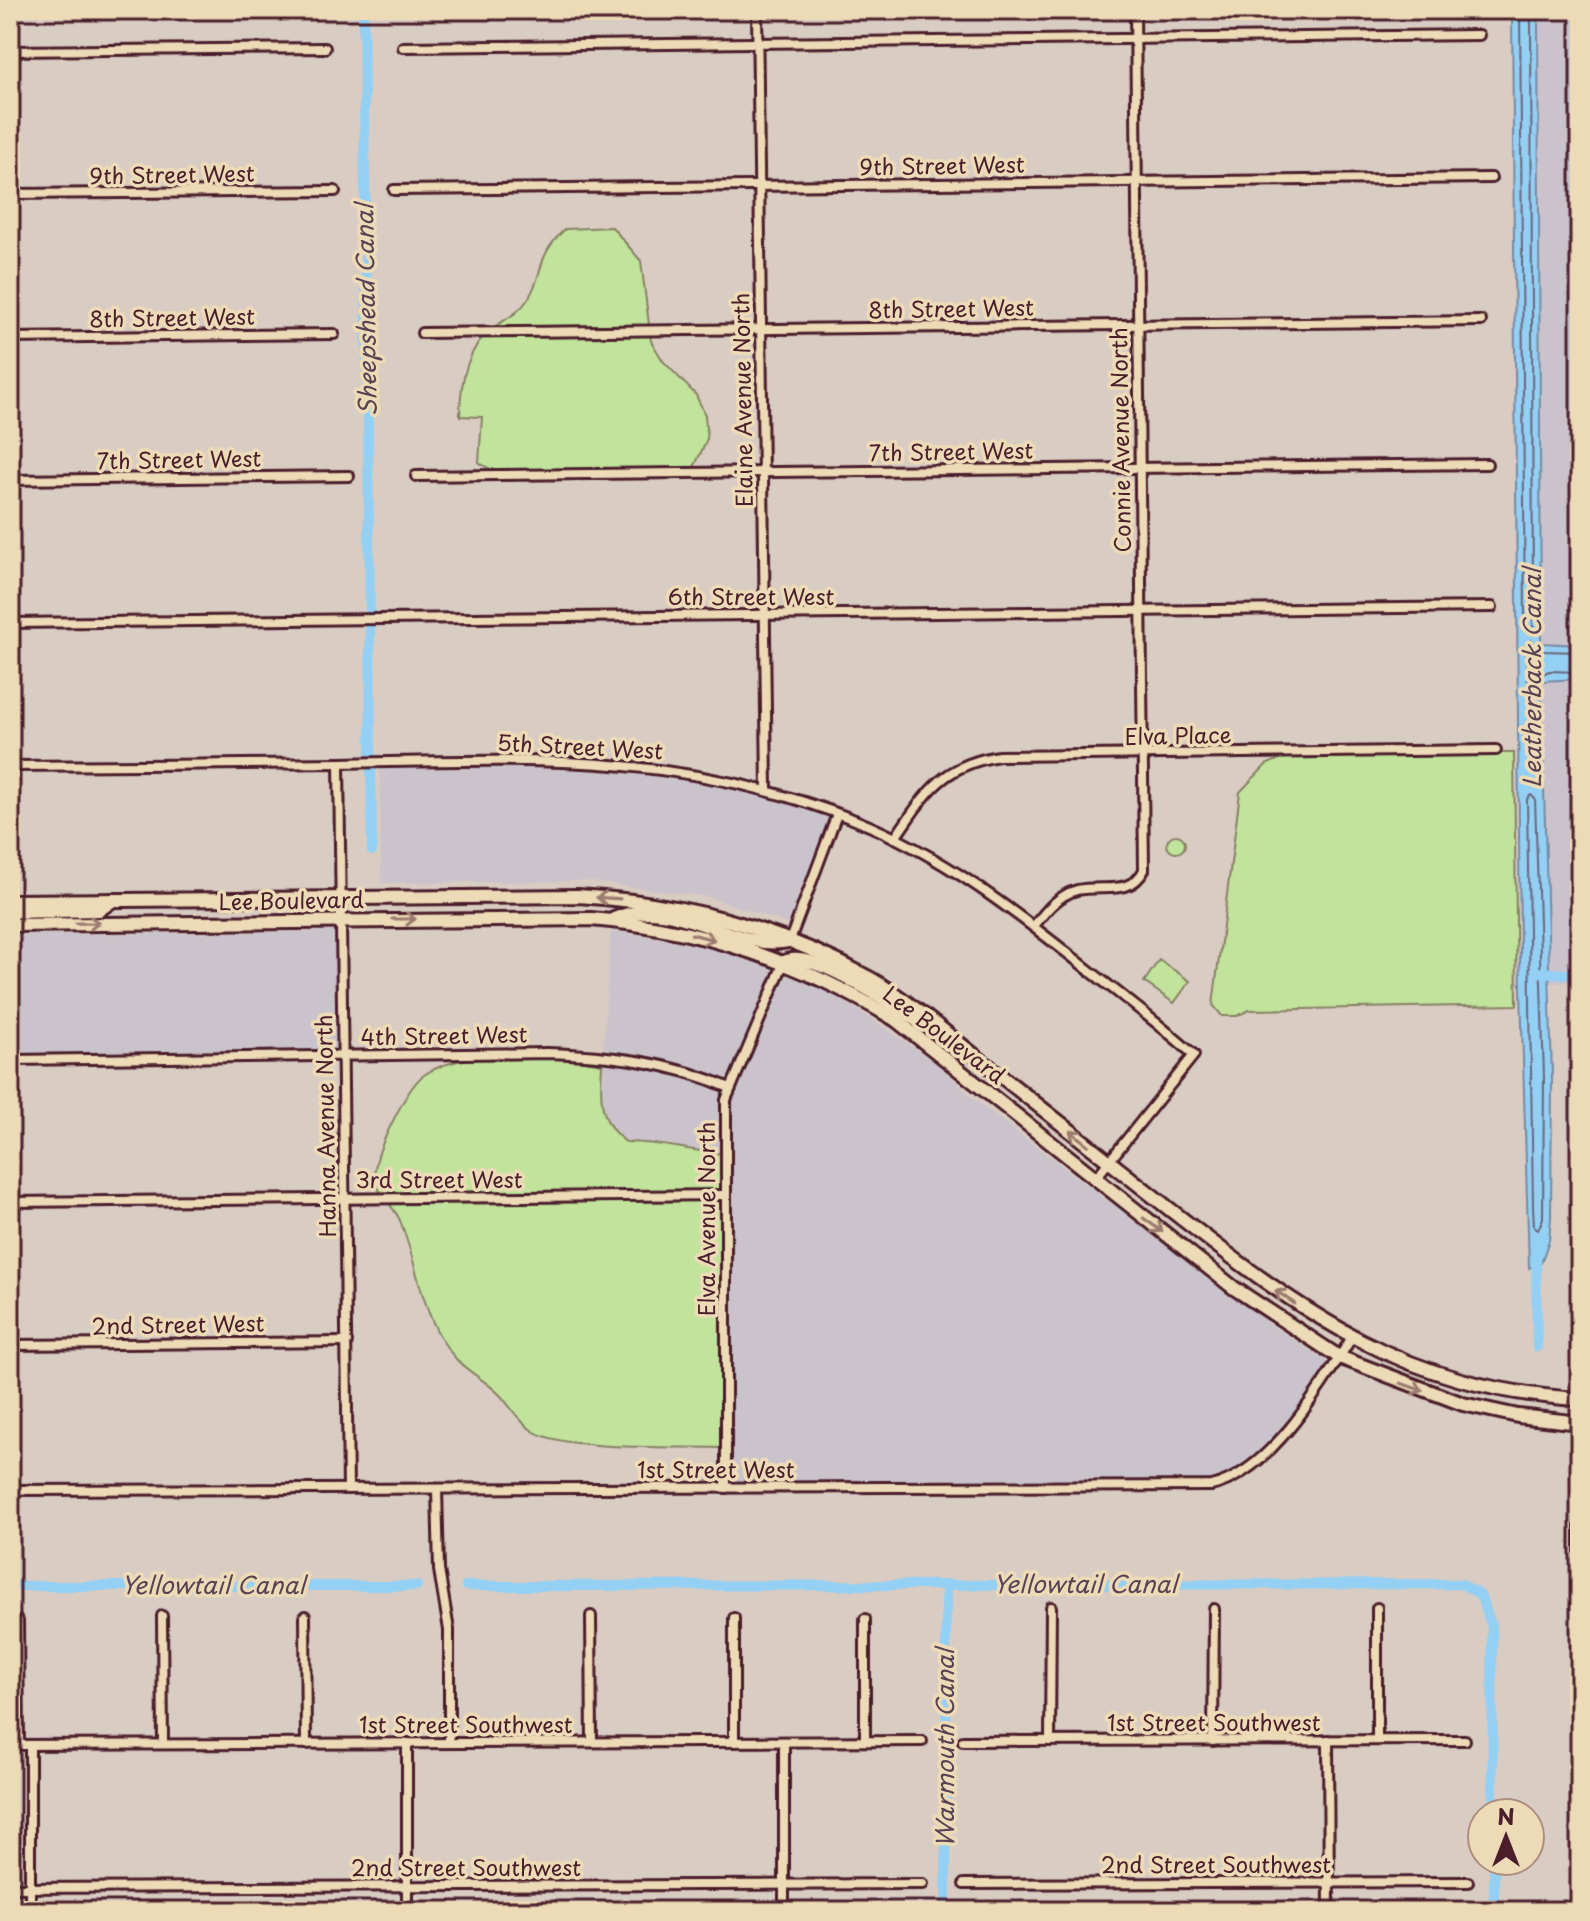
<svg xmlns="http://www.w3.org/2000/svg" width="1590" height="1921" font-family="'Playpen Sans',sans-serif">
<rect width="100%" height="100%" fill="#d9ccc3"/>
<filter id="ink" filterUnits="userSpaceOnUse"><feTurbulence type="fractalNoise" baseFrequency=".0125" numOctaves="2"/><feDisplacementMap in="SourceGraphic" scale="16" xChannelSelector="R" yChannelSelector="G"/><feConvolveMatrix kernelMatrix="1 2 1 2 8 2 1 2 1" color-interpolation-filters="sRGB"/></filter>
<g filter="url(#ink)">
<g fill="#cbc3cb">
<polygon points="1533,10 1580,10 1580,982 1547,983"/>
<polygon points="380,758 656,762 784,794 838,818 791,925 709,897 585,881 381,883"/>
<polygon points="349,931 349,1061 10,1065 10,935"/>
<polygon points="611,931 718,947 796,976 848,1003 938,1064 971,1097 1273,1326 1335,1367 1251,1466 1220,1484 725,1488 723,1154 694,1152 673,1144 625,1142 605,1121 600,1095"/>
</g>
<g fill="#c1e39c" stroke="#868164" stroke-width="2">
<path d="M612 227 641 261 651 341 663 361 696 395 705 415 707 439 691 474 501 475 479 463 482 417 460 416C460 386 465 351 490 330 503 320 519 314 528 299 546 270 534 259 565 229Z"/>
<polygon points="1308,753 1514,753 1517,1005 1249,1010 1237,1016 1222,1016 1213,1005 1240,792 1266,765 1288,755"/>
<circle cx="1176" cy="844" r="9"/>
<polygon points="1159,960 1190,981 1174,1003 1144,982"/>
<path d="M560 1057 602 1064C600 1094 598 1123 626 1142 661 1142 689 1151 723 1154L725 1448C682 1446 566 1452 533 1431 519 1422 511 1407 500 1395 488 1382 471 1374 458 1361 422 1323 419 1269 401 1223 394 1203 373 1194 375 1170 376 1151 408 1085 424 1075 460 1050 518 1059 560 1057Z"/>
</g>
<polygon fill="#94d0f4" stroke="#7689a4" stroke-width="2" points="1512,10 1538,10 1541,643 1580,645 1580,679 1541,681 1552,1076 1551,1218 1549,1240 1541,1263 1529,1268 1520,954"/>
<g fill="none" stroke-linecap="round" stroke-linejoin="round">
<g stroke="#68667b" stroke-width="2">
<polyline points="1520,10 1525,626 1529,630 1533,626 1531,10"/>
<polyline points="1580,652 1542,651 1531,640 1526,643 1528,681 1549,671 1580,672"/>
<polygon points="1531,795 1535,799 1544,1077 1543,1218 1538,1230 1534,1227 1533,1206 1527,799"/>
</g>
<g stroke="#94d0f4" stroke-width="10">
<polyline points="363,10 370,611"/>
<polyline points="370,627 371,754"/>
<polyline points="371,770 372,851"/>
<polyline points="1537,972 1580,975"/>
<polyline points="1536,1252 1537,1347"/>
<polyline points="946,1584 946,1911"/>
<polyline points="10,1586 417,1586"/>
<polyline points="466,1586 1462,1584 1480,1595 1492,1627 1493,1813"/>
<polyline points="1494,1861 1494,1911"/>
</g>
<defs>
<g id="minor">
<polyline points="757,10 767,789"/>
<polyline points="403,47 1479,35"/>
<polyline points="10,51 325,48"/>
<polyline points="394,190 1491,178"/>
<polyline points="10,194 335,191"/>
<polyline points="422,333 1481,321"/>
<polyline points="10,338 334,334"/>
<polyline points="416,476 1487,464"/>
<polyline points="10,480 349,476"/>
<polyline points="10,623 1492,607"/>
<polyline points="339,763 348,1489"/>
<path d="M10 766C120 765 231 765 341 763 527 760 677 750 855 820 943 855 1017 913 1090 971 1125 998 1161 1025 1194 1055L1095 1179"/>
<path d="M895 838C926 793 942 765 999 756L1496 750"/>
<path d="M1034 926C1045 912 1058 895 1077 890 1102 884 1130 897 1144 870L1135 10"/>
<polyline points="790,940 837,814"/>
<path d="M10 1060 547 1053C611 1055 671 1062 730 1088"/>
<polyline points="10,1202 725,1195"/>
<polyline points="10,1345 347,1342"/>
<polyline points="1580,1472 1580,1586"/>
<polyline points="726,1488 726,1100 784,962"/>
<polyline points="437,1489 439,1570 449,1630 449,1743"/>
<path d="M10 1490 1211 1486C1271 1472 1321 1387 1352 1337"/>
<polyline points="1377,1608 1377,1740"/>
<polyline points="162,1616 163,1744"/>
<polyline points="305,1616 306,1744"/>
<polyline points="591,1616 592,1742"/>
<polyline points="734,1618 734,1742"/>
<polyline points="865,1619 865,1741"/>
<polyline points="18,1621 19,1745"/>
<polyline points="1328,1740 1329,1911"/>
<polyline points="963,1741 1465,1740"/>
<polyline points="1050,1741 1051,1607"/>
<polyline points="1213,1741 1214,1609"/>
<polyline points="784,1742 784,1911"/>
<polyline points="407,1743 407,1911"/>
<polyline points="10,1745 922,1741"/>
<polyline points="30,1745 30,1911"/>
<polyline points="964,1884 1468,1882"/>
<polyline points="10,1888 923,1884"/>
</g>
<g id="secondary">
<path d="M10 901 578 896C682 902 780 928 871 979 914 1004 952 1039 992 1069 1052 1116 1112 1163 1172 1211 1304 1314 1405 1389 1580 1399"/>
<polyline points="10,912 99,910 113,900"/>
<path d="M614 919C673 892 735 953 789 941"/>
<path d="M10 925 591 919C701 928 802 962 896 1020L1234 1288 1339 1357 1463 1404 1518 1416 1580 1423"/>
<path d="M784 962C812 947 894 1006 921 1023"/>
</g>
</defs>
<use href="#minor" stroke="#4a1f2b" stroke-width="14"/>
<use href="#secondary" stroke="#4a1f2b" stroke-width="18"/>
<use href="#minor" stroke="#eddab7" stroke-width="8"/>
<use href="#secondary" stroke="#eddab7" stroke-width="12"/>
</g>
<defs><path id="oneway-shaft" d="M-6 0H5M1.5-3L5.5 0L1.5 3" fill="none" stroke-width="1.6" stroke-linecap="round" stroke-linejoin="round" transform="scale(2)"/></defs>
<g stroke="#9c7c71">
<use href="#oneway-shaft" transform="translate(608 898) rotate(-176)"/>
<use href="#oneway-shaft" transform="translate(404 919)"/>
<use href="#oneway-shaft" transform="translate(88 923) rotate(-1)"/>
<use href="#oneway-shaft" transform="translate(703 937) rotate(14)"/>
<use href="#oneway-shaft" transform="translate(1079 1138) rotate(-142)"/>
<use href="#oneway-shaft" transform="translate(1153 1225) rotate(36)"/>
<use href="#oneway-shaft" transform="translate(1285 1297) rotate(-145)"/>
<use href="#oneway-shaft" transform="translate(1412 1387) rotate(20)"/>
</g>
</g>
<g text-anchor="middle" stroke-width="7" stroke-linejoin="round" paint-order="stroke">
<g font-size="22" fill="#4a1f2b" stroke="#eddab7">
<text transform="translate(942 166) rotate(-1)" y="8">9th Street West</text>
<text transform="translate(172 175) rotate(-1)" y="8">9th Street West</text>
<text transform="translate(951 309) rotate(-1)" y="8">8th Street West</text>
<text transform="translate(172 318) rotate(-1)" y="8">8th Street West</text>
<text transform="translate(743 400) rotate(-91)" y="8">Elaine Avenue North</text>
<text transform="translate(1121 440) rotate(-91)" y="8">Connie Avenue North</text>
<text transform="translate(951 452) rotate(-1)" y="8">7th Street West</text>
<text transform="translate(179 460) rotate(-1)" y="8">7th Street West</text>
<text x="751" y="605">6th Street West</text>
<text transform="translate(1178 736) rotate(-1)" y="8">Elva Place</text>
<text transform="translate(580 747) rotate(3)" y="8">5th Street West</text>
<text transform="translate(291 901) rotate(-1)" y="8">Lee Boulevard</text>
<text transform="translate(944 1035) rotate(37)" y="8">Lee Boulevard</text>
<text transform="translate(444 1036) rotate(-1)" y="8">4th Street West</text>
<text transform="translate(326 1126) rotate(-91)" y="8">Hanna Avenue North</text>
<text x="439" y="1188">3rd Street West</text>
<text transform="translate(707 1219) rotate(-90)" y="8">Elva Avenue North</text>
<text transform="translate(178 1325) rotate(-1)" y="8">2nd Street West</text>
<text x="716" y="1478">1st Street West</text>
<text x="1214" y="1731">1st Street Southwest</text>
<text x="466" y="1733">1st Street Southwest</text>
<text x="1216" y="1873">2nd Street Southwest</text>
<text x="466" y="1876">2nd Street Southwest</text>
</g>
<g font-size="24" font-style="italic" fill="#594253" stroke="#eddab7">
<text transform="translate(367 310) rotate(-91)" y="8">Sheepshead Canal</text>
<text transform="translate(1533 678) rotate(-90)" y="8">Leatherback Canal</text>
<text x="1085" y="1593">Yellowtail Canal</text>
<text x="213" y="1594">Yellowtail Canal</text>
<text transform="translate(946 1748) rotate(-90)" y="8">Warmouth Canal</text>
</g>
</g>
<rect width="1590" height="1921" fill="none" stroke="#eddab7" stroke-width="40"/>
<rect x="20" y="20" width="1550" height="1881" fill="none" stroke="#4a1f2b" stroke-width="3" filter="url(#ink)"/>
<g transform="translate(1506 1837)"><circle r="38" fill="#eddab7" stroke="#ac8f7f" stroke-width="2"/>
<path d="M0-6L14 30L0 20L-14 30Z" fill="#4a1f2b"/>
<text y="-12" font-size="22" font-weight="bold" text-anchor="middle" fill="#4a1f2b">N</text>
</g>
</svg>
